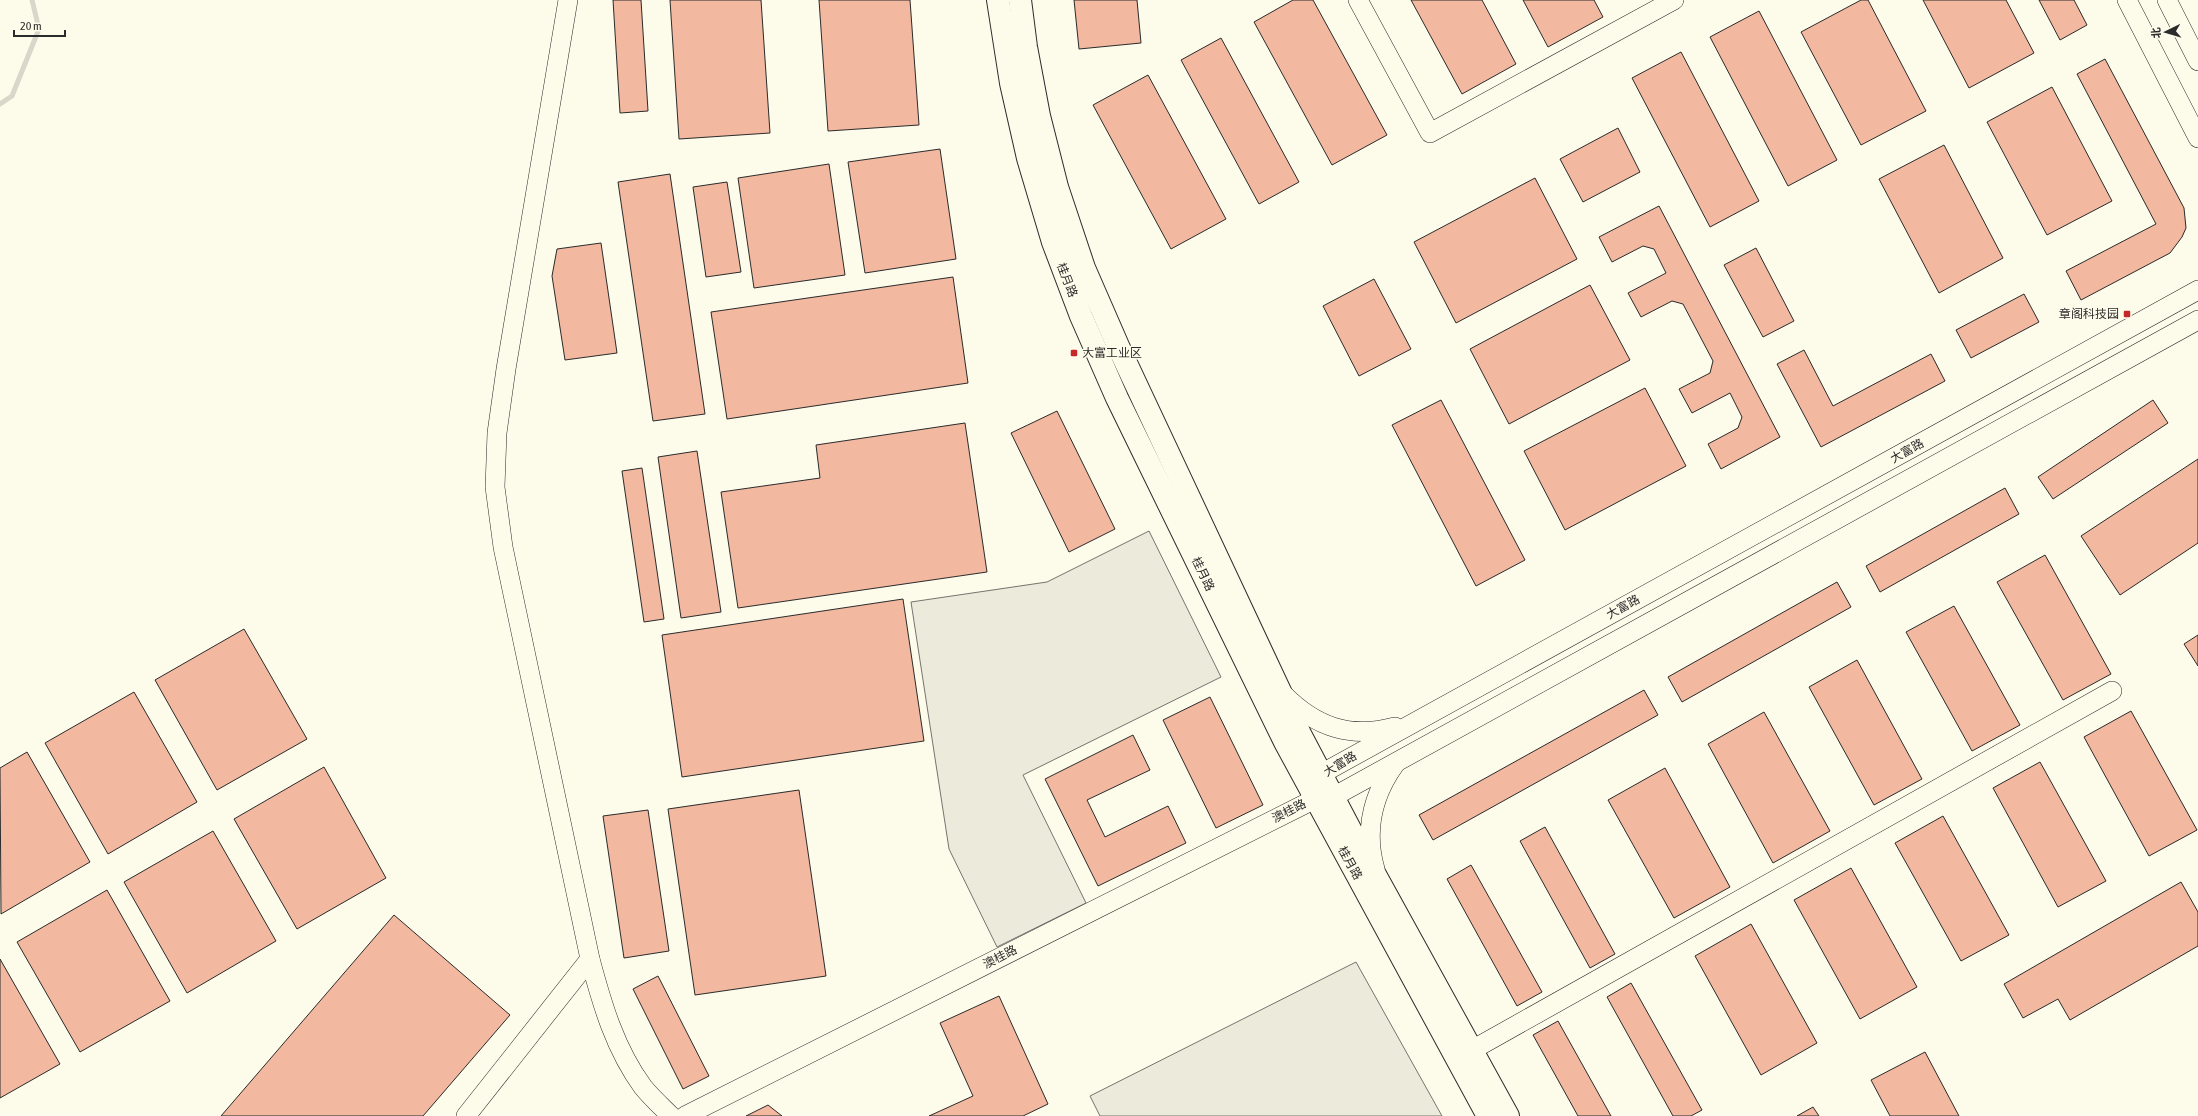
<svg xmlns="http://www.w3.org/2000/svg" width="2198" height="1116" font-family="'Asap Condensed','Noto Sans SC',sans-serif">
<rect width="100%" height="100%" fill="#fdfbea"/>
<g fill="#eceadb" stroke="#74746e">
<polygon points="1149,531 1221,677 1023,775 1086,903 997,947 949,849 911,602 1047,582"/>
<polygon points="1356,962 1442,1116 1100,1116 1090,1096"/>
</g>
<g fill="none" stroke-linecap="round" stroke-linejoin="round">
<polyline stroke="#d8d7c9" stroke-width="5" points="0,104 12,96 39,29 32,0"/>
</g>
<g fill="#f2b8a0" stroke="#2b2b2b">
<polygon points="613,0 641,0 648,111 620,113"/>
<polygon points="670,0 761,0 770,133 679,139"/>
<polygon points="819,0 910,0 919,125 828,131"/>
<polygon points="1074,0 1137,0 1141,43 1079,49"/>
<polygon points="1293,0 1313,0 1387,135 1332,165 1254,22"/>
<polygon points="1411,0 1482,0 1516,64 1462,94"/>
<polygon points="1523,0 1594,0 1603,17 1548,47"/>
<polygon points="1861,0 1868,0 1926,111 1861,145 1801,32"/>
<polygon points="1923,0 2006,0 2034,53 1969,88"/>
<polygon points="2039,0 2074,0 2087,25 2060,40"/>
<polygon points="1759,11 1837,160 1788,186 1710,37"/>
<polygon points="1221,38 1299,182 1259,204 1181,60"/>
<polygon points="1681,52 1759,201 1710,227 1632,78"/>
<polygon points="2105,59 2184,208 2186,228 2182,237 2170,253 2081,300 2066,271 2156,224 2077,74"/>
<polygon points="1148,75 1226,219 1171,249 1093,105"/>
<polygon points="2052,87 2112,201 2047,235 1987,122"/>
<polygon points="1618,128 1640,172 1583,202 1560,159"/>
<polygon points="1944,145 2003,258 1939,293 1879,179"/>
<polygon points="940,149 956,259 865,273 848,162"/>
<polygon points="829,164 845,275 754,288 738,178"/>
<polygon points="670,174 705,414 653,421 618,182"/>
<polygon points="1535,178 1577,259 1456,323 1414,242"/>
<polygon points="727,182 741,272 706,277 693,187"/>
<polygon points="1659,206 1780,437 1721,469 1708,444 1738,428 1742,417 1730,393 1692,413 1679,389 1710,373 1713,361 1683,304 1672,301 1641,317 1628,293 1666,273 1654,249 1643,246 1612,262 1599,237"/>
<polygon points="601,243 617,353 565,360 552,276 557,249"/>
<polygon points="1756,248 1794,321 1763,337 1724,265"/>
<polygon points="953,277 968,383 727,419 711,312"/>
<polygon points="1374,279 1411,349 1359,376 1323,306"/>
<polygon points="1590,285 1630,360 1509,424 1470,349"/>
<polygon points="2024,294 2039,322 1971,358 1956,330"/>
<polygon points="1804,350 1833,406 1931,354 1945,381 1821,447 1777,364"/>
<polygon points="1645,388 1686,466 1565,530 1524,451"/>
<polygon points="1441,400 1525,560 1476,586 1392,425"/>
<polygon points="2153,400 2168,423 2053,499 2038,477"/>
<polygon points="1057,411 1115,529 1069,552 1011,433"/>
<polygon points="965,423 987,572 738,608 721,492 820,478 816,445"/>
<polygon points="697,451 721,612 681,618 658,457"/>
<polygon points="2198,459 2198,543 2120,595 2081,536"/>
<polygon points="642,468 664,619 644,622 622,471"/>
<polygon points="2005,488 2019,514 1880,592 1866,566"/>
<polygon points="2045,555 2111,674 2063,700 1997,582"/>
<polygon points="1837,582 1851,607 1682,702 1668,677"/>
<polygon points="903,599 924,741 682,777 662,635"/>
<polygon points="1954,606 2020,725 1972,751 1906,632"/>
<polygon points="244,629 307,739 217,790 155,680"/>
<polygon points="2198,635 2198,666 2184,644"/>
<polygon points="1857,660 1922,779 1874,805 1809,687"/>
<polygon points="1644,690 1658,715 1433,840 1419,815"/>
<polygon points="134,692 197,802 108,854 45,743"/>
<polygon points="1210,697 1263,805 1216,828 1163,720"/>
<polygon points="2131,711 2197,830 2149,856 2084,737"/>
<polygon points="1764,712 1830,831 1773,863 1708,744"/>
<polygon points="1133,735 1150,770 1087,800 1105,837 1168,806 1186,843 1098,886 1045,779"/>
<polygon points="27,752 90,862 1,914 0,768"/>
<polygon points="2040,762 2106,881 2058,907 1993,788"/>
<polygon points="324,767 386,878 297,929 234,819"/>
<polygon points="1665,768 1730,887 1674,918 1608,800"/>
<polygon points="799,790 826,976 695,995 668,809"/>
<polygon points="648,810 669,951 624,958 603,816"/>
<polygon points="1943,816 2009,935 1961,961 1895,843"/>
<polygon points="1545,827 1615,954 1590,968 1520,841"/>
<polygon points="213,831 276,941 187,993 124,882"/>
<polygon points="1471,865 1542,992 1517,1006 1447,879"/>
<polygon points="1851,868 1917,987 1860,1019 1794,900"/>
<polygon points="2181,882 2198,912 2198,946 2070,1020 2058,999 2023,1018 2004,984"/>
<polygon points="107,890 170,1001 80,1052 17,942"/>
<polygon points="394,915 510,1015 423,1116 221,1116"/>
<polygon points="1751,924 1817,1043 1761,1075 1695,956"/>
<polygon points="0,959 60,1064 0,1098"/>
<polygon points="658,976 709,1076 683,1089 633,989"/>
<polygon points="1631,983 1702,1110 1691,1116 1673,1116 1607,997"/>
<polygon points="999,996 1048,1104 1023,1116 929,1116 973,1096 940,1023"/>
<polygon points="1558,1021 1611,1116 1578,1116 1533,1035"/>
<polygon points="1925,1052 1959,1116 1890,1116 1871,1080"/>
<polygon points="768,1105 782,1116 746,1116"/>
<polygon points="1813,1107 1819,1116 1797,1116"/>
</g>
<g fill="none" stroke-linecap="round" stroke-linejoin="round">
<defs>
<g id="minor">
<path d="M568 0 506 369 497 433 495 487 503 547 590 959C602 1004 615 1049 643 1087 651 1097 662 1107 671 1116"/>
<polyline points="1358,0 1430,133 1674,0"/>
<polyline points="2127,0 2198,138"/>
<polyline points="2167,0 2198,61"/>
<path d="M1284 695C1316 727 1350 739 1395 727"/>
<polyline points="1318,787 1321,774 2198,290"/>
<path d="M1375 869C1364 830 1372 796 1395 764"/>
<polyline points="1472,1050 2112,691"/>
<polyline points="466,1116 590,959"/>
<polyline points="685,1116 1315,799 1333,797 2198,320"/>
</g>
<g id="major">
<polyline points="998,0 1011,83 1028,158 1053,242 1081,316 1117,398 1285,742 1488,1116"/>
<polyline points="1020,0 1026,47 1039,116 1057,187 1084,268 1118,346 1300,734 1351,831 1508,1116"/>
</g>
</defs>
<use href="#minor" stroke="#2b2b2b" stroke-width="20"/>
<use href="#major" stroke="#2b2b2b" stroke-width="24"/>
<use href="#minor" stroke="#fdfbea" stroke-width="19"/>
<use href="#major" stroke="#fdfbea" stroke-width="22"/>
</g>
<g fill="#c62828" stroke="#fdfbea" stroke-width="1.5">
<rect x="2123" y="310" width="8" height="8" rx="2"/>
<rect x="1070" y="349" width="8" height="8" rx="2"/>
</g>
<g text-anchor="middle" stroke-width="3" stroke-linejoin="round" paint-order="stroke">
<g font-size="12" fill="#2b2b2b" stroke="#fdfbea">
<text transform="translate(1067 280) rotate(69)" y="4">桂月路</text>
<text transform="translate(1907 451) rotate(-29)" y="4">大富路</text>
<text transform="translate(1203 574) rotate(64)" y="4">桂月路</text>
<text transform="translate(1623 607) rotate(-29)" y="4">大富路</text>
<text transform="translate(1340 764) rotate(-31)" y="4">大富路</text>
<text transform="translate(1289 811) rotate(-27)" y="4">澳桂路</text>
<text transform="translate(1350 863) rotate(61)" y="4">桂月路</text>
<text transform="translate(1000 957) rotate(-27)" y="4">澳桂路</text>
</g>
<g font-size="12" fill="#2b2b2b" stroke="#fdfbea" text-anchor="end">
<text x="2119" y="318">章阁科技园</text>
<text x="1082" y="357" text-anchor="start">大富工业区</text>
</g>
</g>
<g transform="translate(2166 32) rotate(265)" stroke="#fdfbea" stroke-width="3" paint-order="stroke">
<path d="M0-3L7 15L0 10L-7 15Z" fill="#2b2b2b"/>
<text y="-6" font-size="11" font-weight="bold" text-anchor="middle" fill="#2b2b2b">北</text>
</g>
<path d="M14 30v6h51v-6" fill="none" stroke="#2b2b2b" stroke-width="2"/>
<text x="20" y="30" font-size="12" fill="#2b2b2b" stroke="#fdfbea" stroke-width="3" paint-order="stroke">20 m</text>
</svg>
